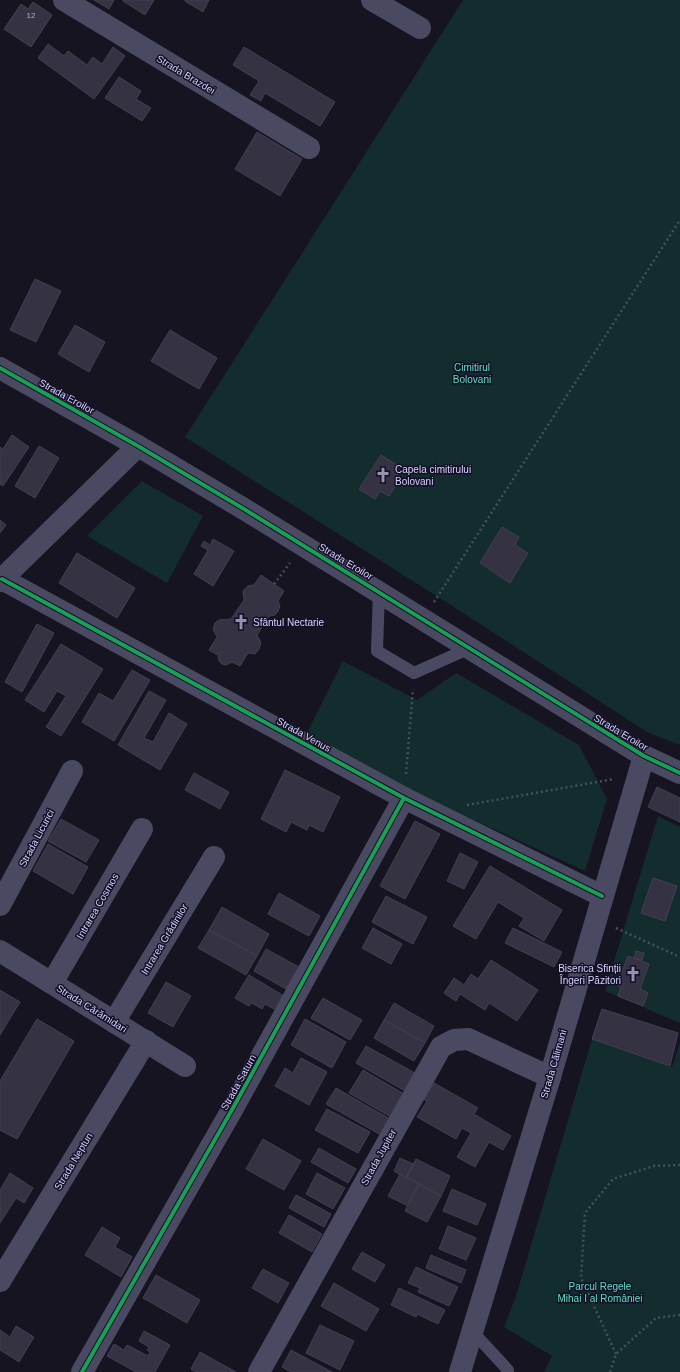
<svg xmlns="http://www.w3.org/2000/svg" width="680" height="1372" font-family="Helvetica,sans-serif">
<rect width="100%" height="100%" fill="#161421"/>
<g fill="#132c2d">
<polygon points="463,0 680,0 680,745 647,732 457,609 185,437"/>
<polygon points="142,481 203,516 167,583 87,536"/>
<polygon points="343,661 417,700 456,673 579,745 607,799 585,871 308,744 307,733"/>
<polygon points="658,816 680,827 680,1023 605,991"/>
<polygon points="592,1039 672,1067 680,1043 680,1372 544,1372 552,1356 504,1327 516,1296"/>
</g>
<g fill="#343243" stroke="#433f54">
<polygon points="94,0 114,0 109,9"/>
<polygon points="123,0 154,0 145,15 123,1"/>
<polygon points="185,0 209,0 203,12 185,1"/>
<polygon points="33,2 52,15 31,47 4,29 21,4 28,9"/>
<polygon points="48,44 64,56 68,51 87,65 93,57 102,64 113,47 125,56 94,99 38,58"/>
<polygon points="244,47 335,102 320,126 265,93 261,101 250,95 259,81 233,65"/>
<polygon points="119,77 141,91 136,99 151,108 142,121 105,98"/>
<polygon points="257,132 302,159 280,196 235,169"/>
<polygon points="35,279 61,291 36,342 10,330"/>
<polygon points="75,325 105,342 89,372 58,354"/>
<polygon points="170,330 217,358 199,389 151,361"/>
<polygon points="12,435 29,447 3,486 0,484 0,447 3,449"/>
<polygon points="39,446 59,458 35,498 15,486"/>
<polygon points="381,455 399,466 395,473 401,477 389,496 380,491 375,499 359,489"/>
<polygon points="0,520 6,525 0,533"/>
<polygon points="502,527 519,537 515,545 528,553 510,583 480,563"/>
<polygon points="213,539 234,551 213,586 194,574 208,550 201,546 204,541 210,545"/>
<polygon points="77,553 135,588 117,618 59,583"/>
<polygon points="261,575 284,591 278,601 280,606 278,611 275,615 269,616 257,635 261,643 259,649 255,654 248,653 240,666 232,662 226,665 222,664 219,661 218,655 209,650 217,637 213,629 215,623 219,620 231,619 244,600 243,591 248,586 254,585"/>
<polygon points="37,624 54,633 22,692 5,682"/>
<polygon points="61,644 103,669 61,736 46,727 66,696 57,691 44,712 25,700"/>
<polygon points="132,670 150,680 114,741 82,722 99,693 113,701"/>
<polygon points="149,691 166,700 144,738 153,742 169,713 187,724 160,770 118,745"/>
<polygon points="285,770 340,797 323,832 309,825 307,830 291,822 286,832 261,819"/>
<polygon points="194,773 229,792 220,809 185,790"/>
<polygon points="657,787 680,798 680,822 648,807"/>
<polygon points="61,819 99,840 86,862 48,841"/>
<polygon points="415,821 440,834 405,899 380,886"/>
<polygon points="48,844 88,867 73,894 33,871"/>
<polygon points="460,853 478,862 464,889 447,881"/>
<polygon points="490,866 562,910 544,941 519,926 524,918 498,902 476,939 453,926"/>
<polygon points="653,878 677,886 665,921 641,913"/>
<polygon points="279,893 320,916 309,936 268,914"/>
<polygon points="386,896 427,917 413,944 372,922"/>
<polygon points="222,907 269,934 257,956 209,930"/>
<polygon points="373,928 402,944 391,964 362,948"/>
<polygon points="513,928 562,952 554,967 505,943"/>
<polygon points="209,930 257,956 246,975 198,948"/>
<polygon points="266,949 299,967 286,989 254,971"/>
<polygon points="636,951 644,953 642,960 634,958"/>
<polygon points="628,956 649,964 640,989 648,993 643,1006 618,996 621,987 617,985"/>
<polygon points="491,960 538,990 517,1021 489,1003 485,1010 460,994 456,1001 444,993 454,978 464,985 471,974 478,979"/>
<polygon points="249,975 284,996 276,1010 265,1004 262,1009 252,1003 249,1006 235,998"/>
<polygon points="166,982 191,996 173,1027 148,1013"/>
<polygon points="0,990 20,1002 0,1035"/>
<polygon points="323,998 362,1020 350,1040 311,1018"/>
<polygon points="394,1003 434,1026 425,1043 384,1020"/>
<polygon points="602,1009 678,1033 670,1066 592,1039"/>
<polygon points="37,1019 74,1041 17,1139 0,1130 0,1081"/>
<polygon points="305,1019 346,1042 332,1068 291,1045"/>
<polygon points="384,1020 425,1043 414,1061 374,1038"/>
<polygon points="366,1046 415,1073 405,1091 356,1063"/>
<polygon points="301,1058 327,1072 309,1105 275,1086 285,1068 293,1073"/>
<polygon points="363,1070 404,1094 391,1117 349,1093"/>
<polygon points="434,1083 478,1108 474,1114 511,1136 503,1150 489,1142 475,1167 457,1157 471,1133 462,1128 456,1139 417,1117 427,1101 424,1099"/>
<polygon points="336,1088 390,1119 381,1135 326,1104"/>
<polygon points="327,1109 370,1132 358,1153 315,1130"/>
<polygon points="263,1139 301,1161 284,1190 246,1169"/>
<polygon points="319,1148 356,1169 348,1183 311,1162"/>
<polygon points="400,1158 413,1164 406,1178 394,1171"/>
<polygon points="416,1159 450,1176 441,1196 406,1178"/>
<polygon points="10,1173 33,1188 24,1203 16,1198 0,1223 0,1190"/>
<polygon points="317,1173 345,1188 333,1209 306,1194"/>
<polygon points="400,1174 419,1184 408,1206 388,1196"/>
<polygon points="419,1184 441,1196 427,1222 405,1211"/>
<polygon points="452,1189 486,1204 477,1225 443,1211"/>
<polygon points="296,1195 331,1214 324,1227 289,1208"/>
<polygon points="289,1215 322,1234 312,1252 279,1233"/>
<polygon points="448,1226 476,1238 466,1260 439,1249"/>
<polygon points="102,1227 120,1238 115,1247 132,1257 121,1277 85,1255"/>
<polygon points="362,1252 385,1265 375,1282 352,1269"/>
<polygon points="431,1255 466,1270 461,1283 426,1268"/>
<polygon points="416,1267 458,1287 449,1306 418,1292 420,1288 408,1283"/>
<polygon points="263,1269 289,1283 278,1303 252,1288"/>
<polygon points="156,1275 200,1300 187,1323 143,1298"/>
<polygon points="334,1283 379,1309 366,1331 321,1306"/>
<polygon points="399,1288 445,1310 438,1324 417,1314 416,1317 391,1305"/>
<polygon points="320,1325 354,1341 340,1370 306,1353"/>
<polygon points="16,1326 34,1337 19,1362 0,1350 0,1330 10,1337"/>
<polygon points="144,1331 170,1345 155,1372 136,1372 107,1356 114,1344 124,1350 127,1345 148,1356 150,1352 147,1350 149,1347 139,1341"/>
<polygon points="291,1350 332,1372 291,1372 282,1367"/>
<polygon points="200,1352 236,1372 196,1372 191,1369"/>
</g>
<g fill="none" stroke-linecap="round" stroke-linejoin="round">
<g stroke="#44505f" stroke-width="2.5" stroke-dasharray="2 3" stroke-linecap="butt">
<polyline points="274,584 290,563"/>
<polyline points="434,602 680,220"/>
<polyline points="406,774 413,689"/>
<polyline points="467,805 614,779"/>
<polyline points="616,928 680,957"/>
<polyline points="616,1354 581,1278 585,1213 613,1179 654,1166 680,1165"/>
<polyline points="610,1372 616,1354 656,1318 680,1315"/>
</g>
<g stroke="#4a4962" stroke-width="12">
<polyline points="379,591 377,651 414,673 470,648"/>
<polyline points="472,1331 508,1370 508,1372"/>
</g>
<g stroke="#4a4962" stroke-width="22">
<polyline points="64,0 309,148"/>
<polyline points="372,0 420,28"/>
<polyline points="2,579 404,798 602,896"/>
<polyline points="0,581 138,446"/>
<polyline points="0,905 72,771"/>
<polyline points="0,951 185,1066"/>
<polyline points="52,983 142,829"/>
<polyline points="114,1022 214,857"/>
<polyline points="0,1281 146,1041"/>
<polyline points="82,1372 233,1108 404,798"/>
<polyline points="259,1372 441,1047 454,1040 468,1039 550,1077"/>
<polyline points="460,1372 550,1077 644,756"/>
</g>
<polyline stroke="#4a4962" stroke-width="22" points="0,368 138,446 244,509 644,756 680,773"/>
<defs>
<g id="cycleway">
<polyline points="0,368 138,446 244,509 644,756 680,773"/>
<polyline points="2,579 404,798 602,896"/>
<polyline points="82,1372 233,1108 404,798"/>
</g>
</defs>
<use href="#cycleway" stroke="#130f26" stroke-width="6"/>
<use href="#cycleway" stroke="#1a9f57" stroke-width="4"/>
</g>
<defs>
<symbol id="church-bare" viewBox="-9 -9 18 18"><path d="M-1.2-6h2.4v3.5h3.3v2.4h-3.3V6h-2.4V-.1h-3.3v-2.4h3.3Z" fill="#9591b1" stroke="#130f26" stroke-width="2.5" paint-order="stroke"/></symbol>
</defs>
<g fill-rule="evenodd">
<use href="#church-bare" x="372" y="464" width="22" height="22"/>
<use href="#church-bare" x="230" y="611" width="22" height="22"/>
<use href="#church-bare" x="622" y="963" width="22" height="22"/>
</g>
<g text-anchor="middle" stroke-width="3" stroke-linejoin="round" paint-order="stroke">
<g font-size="8" fill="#b0acd0">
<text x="31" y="18">12</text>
</g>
<g font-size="10" fill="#d9d4ff" stroke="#130f26">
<text transform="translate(186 74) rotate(31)" y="4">Strada Brazdei</text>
<text transform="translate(67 396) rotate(29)" y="4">Strada Eroilor</text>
<text transform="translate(346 561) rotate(31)" y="4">Strada Eroilor</text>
<text transform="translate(621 732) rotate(31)" y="4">Strada Eroilor</text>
<text transform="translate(304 734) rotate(29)" y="4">Strada Venus</text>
<text transform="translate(36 838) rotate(-62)" y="4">Strada Licurici</text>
<text transform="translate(97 906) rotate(-60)" y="4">Intrarea Cosmos</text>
<text transform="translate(164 939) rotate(-59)" y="4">Intrarea Grădinilor</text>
<text transform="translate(92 1008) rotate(32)" y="4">Strada Cărămidari</text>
<text transform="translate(553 1064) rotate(-74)" y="4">Strada Călimani</text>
<text transform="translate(238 1082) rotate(-61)" y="4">Strada Saturn</text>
<text transform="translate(378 1157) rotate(-61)" y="4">Strada Jupiter</text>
<text transform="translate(73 1161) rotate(-59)" y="4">Strada Neptun</text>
</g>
<g font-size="10" fill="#5fe0c0" stroke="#130f26">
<text x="472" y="371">Cimitirul<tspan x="472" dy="12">Bolovani</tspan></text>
<text x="600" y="1290">Parcul Regele<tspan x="600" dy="12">Mihai I al României</tspan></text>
</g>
<g font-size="10" fill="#d9d4ff" stroke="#130f26" text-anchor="start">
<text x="395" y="473">Capela cimitirului<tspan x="395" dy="12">Bolovani</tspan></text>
<text x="253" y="626">Sfântul Nectarie</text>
<text x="621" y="972" text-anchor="end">Biserica Sfinții<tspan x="621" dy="12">Îngeri Păzitori</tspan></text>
</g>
</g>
</svg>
